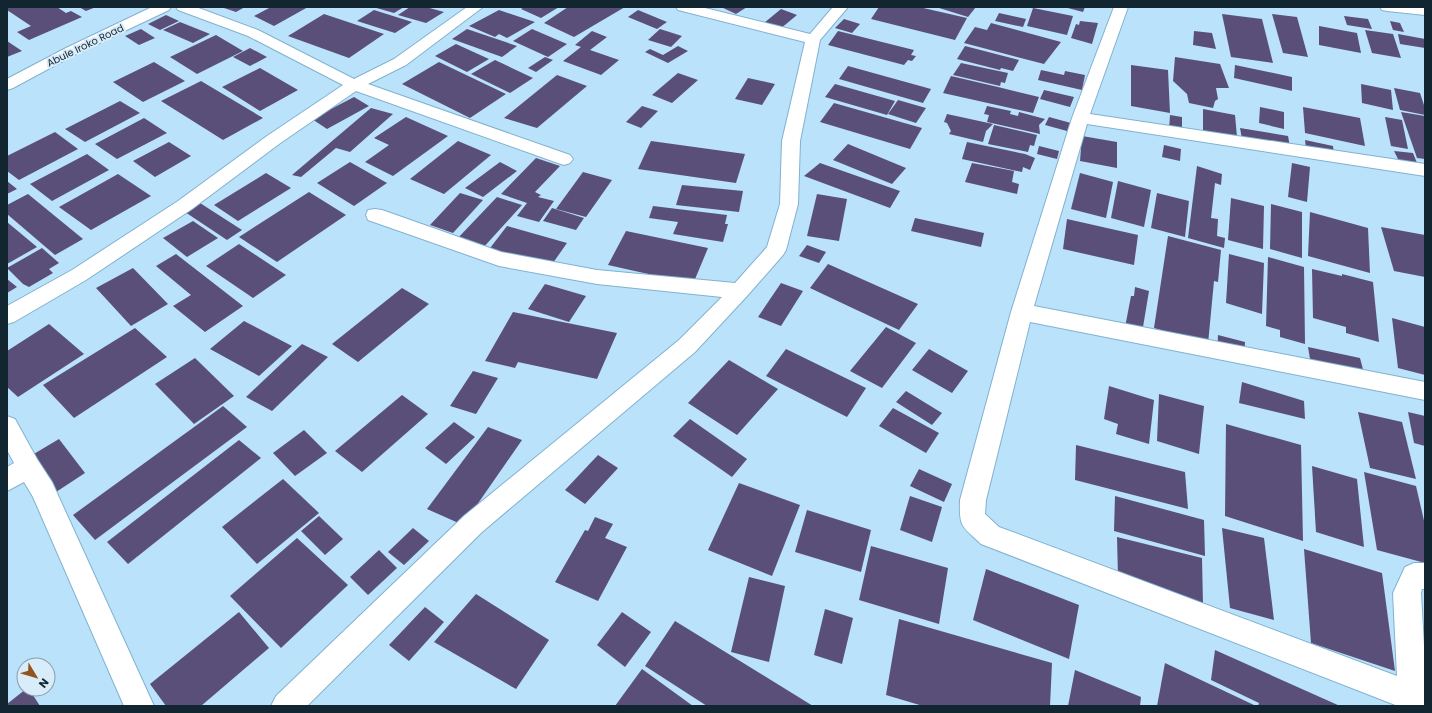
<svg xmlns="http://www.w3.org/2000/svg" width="1432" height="713" font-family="Poppins,sans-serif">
<rect width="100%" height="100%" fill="#bae2fb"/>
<g fill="#5a4f79">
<polygon points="7,7 57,7 66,13 71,11 82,17 29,40 17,32 31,26 7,10"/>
<polygon points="79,7 96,7 86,11"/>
<polygon points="226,7 245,7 236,12 224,8"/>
<polygon points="271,7 308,7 274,26 254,16"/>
<polygon points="373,7 404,7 394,13"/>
<polygon points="410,7 426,7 444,12 426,23 398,15"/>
<polygon points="524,7 559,7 541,18 521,9"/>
<polygon points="568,7 625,7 574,37 544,23"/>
<polygon points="721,7 747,7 736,14"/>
<polygon points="879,7 919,7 967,18 955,40 871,19"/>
<polygon points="936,7 976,7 968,17"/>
<polygon points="1064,7 1085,7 1083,12"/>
<polygon points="1033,8 1073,16 1067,35 1027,26"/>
<polygon points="781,9 797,15 780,29 764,23"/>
<polygon points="374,10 412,22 395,33 357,21"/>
<polygon points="499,10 535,22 507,38 499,34 495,37 469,26"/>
<polygon points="638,10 667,22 657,29 628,17"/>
<polygon points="999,13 1026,19 1023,27 995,21"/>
<polygon points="324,14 384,34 349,58 288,36"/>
<polygon points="1222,14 1262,19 1273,63 1231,57"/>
<polygon points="1272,14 1297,17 1308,57 1283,53"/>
<polygon points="166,15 179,21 160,30 148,24"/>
<polygon points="1344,16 1368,19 1372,29 1347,25"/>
<polygon points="844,19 860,24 852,33 835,28"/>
<polygon points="1080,21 1098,23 1092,44 1071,38 1076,24 1079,25"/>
<polygon points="1390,21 1400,23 1404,32 1393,30"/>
<polygon points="180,22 210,34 193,43 163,30"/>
<polygon points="991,23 1061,42 1044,64 964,43 975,27 987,30"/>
<polygon points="1319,26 1357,33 1361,53 1319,45"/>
<polygon points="141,29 155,38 139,45 125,36"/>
<polygon points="467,29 517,46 502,57 452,39"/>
<polygon points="532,29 567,44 548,57 513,41"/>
<polygon points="660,29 682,36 671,47 648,40"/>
<polygon points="1365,30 1393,34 1401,58 1372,53"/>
<polygon points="592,31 607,37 590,50 619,60 601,75 563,61 581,47 575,45"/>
<polygon points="838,31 914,50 911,55 916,56 912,61 908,60 904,65 828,45"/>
<polygon points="1194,31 1212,33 1216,49 1193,45"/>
<polygon points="1398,34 1425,39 1425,48 1400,44"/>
<polygon points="216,35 243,51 197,74 170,57"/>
<polygon points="7,41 22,51 7,57"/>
<polygon points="456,44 489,59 467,72 435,56"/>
<polygon points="678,46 688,51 668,63 645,52 650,49 663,55"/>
<polygon points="965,46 1019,60 1013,71 1001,68 1000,70 957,59"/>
<polygon points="250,48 267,57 250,66 233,57"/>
<polygon points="545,57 553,60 536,72 528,68"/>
<polygon points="1175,57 1220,64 1229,88 1216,88 1218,99 1215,101 1213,108 1189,103 1187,94 1173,81"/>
<polygon points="495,60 533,78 510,93 471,74"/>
<polygon points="154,62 185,81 143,102 113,82"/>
<polygon points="439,62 506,94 470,118 402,84"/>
<polygon points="961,63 1008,73 1005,83 1001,82 1000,86 953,75"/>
<polygon points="1131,65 1168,70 1170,113 1131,106"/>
<polygon points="1235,65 1292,77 1292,91 1234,78"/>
<polygon points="848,66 931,89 923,103 839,79"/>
<polygon points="260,68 298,90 260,111 222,87"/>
<polygon points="1041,70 1064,75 1065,71 1085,75 1082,90 1038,80"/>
<polygon points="678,73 698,80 672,103 652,95"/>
<polygon points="557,75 587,86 537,128 504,118"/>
<polygon points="951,76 998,87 1039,97 1033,113 943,93"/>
<polygon points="748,78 775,84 762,105 735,99"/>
<polygon points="201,81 263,118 223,140 161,101"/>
<polygon points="835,84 895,101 887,115 825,97"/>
<polygon points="1361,84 1391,90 1393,110 1362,103"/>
<polygon points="1394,88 1420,93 1425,108 1425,115 1400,110"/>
<polygon points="1044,90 1074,97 1070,107 1040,99"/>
<polygon points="354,97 369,106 327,129 312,119"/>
<polygon points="898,100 926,108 916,123 888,114"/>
<polygon points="120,101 140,113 85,142 65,129"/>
<polygon points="834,103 922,128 910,149 820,122"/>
<polygon points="642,106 658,111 641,128 626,122"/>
<polygon points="987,106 1011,111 1010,114 1018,116 1019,112 1045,119 1039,125 1040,134 987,122 989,115 984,114"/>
<polygon points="1260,107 1284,112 1284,129 1259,123"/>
<polygon points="1303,107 1360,118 1365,146 1305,133"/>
<polygon points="371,108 393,114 350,152 336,148 301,177 292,175"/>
<polygon points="1203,109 1235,115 1237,137 1203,131"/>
<polygon points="1401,112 1425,116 1425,159 1417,158"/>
<polygon points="947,114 993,124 986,131 983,142 949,134 951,131 947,123 944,122"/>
<polygon points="1170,115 1182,117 1182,133 1169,130"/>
<polygon points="406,117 448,136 393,176 365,162 389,145 374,138"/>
<polygon points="1049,117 1071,123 1067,131 1045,125"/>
<polygon points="1385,117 1402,120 1408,149 1391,146"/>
<polygon points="144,118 167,133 117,159 95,144"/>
<polygon points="994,125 1037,135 1034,146 1030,145 1028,152 988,144"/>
<polygon points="1240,128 1288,136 1290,147 1242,139"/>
<polygon points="55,132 78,149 19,180 7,171 7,156"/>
<polygon points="1082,136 1117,142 1117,168 1080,161"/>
<polygon points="1305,140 1333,146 1334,154 1306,148"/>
<polygon points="458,141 491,155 444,194 410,179"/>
<polygon points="651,141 745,154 736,183 638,169"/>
<polygon points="169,142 191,156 155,177 133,161"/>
<polygon points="967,142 1025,154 1035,158 1030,170 1023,167 1022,172 962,159"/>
<polygon points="848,144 906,168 892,184 833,160"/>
<polygon points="1164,145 1181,149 1180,161 1162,157"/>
<polygon points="1039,146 1059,151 1057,159 1037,154"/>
<polygon points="1394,151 1413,153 1419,168 1401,165"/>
<polygon points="87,154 109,170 52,201 30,184"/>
<polygon points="536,158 560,166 535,192 541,195 538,197 554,201 539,222 517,216 527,203 501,194"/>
<polygon points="350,162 387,183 354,206 317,183"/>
<polygon points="500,162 517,171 483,197 465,188"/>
<polygon points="820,163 900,191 890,208 804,176"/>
<polygon points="972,163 1014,171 1012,182 1019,184 1017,194 965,182"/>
<polygon points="1292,163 1310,167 1307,202 1288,197"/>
<polygon points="1197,166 1222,174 1221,185 1215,183 1211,218 1218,219 1217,236 1225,238 1224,248 1188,238"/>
<polygon points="583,172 612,180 586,217 556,209"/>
<polygon points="266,173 291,188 238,221 214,205"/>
<polygon points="1080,173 1113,182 1106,218 1071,209"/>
<polygon points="118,174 151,196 91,230 59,207"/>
<polygon points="7,181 17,189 7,194"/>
<polygon points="1118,181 1151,190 1144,227 1111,218"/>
<polygon points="682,185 743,191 739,212 676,205"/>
<polygon points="309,192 346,215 277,262 239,237"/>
<polygon points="460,193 483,200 453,233 430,225"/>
<polygon points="1157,193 1189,201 1185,237 1151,228"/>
<polygon points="28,194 83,239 55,255 7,214 7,205"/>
<polygon points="817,194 847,199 839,241 807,236"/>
<polygon points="497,197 522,205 482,249 456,240"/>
<polygon points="1231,198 1264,206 1263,249 1228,240"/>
<polygon points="200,203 242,230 227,240 185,212"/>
<polygon points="1271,204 1302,212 1302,258 1270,249"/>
<polygon points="653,206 727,215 725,224 728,224 723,242 673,234 678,222 649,218"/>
<polygon points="552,208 584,218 576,230 543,221"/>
<polygon points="1310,212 1368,228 1370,273 1308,256"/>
<polygon points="915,218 984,233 981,247 911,231"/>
<polygon points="1067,219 1138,235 1134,265 1063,249"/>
<polygon points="193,221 218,238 187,257 163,238"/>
<polygon points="7,222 37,247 7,264"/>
<polygon points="507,226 567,243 548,270 487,252"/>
<polygon points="1381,227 1425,235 1425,277 1394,271"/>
<polygon points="626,231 708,248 693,284 608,265"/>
<polygon points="1168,236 1221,250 1218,282 1214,281 1208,344 1154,328"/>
<polygon points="239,244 286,275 253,298 206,266"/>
<polygon points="807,245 826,252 819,263 799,256"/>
<polygon points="42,248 59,263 49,269 53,273 29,287 23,284 7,268"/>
<polygon points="176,254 243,306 205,332 173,306 191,295 156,266"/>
<polygon points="1229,254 1264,263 1262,314 1226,303"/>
<polygon points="1268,257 1304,267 1305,344 1280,337 1280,330 1266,326"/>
<polygon points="828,264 918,304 899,330 810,288"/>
<polygon points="133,268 168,304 131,326 96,288"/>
<polygon points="1312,269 1342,276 1342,274 1373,282 1379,342 1346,333 1346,327 1313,318"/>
<polygon points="7,279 17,287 7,293"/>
<polygon points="781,283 803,291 781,326 758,317"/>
<polygon points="545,284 586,296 569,322 528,309"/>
<polygon points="1135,287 1149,291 1143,327 1151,329 1123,338 1131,296 1134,296"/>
<polygon points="402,288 429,304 358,362 332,344"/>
<polygon points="513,312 617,333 597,379 518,362 515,368 485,361"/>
<polygon points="1392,318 1425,327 1425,375 1398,368"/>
<polygon points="244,321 292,346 259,376 210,349"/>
<polygon points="49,324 84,354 18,397 7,387 7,351"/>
<polygon points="886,327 916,343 882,388 850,371"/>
<polygon points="135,328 167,357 74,418 43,385"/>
<polygon points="1218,335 1245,342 1244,364 1217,356"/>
<polygon points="302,344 328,357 272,411 246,397"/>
<polygon points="1308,347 1360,358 1365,377 1311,365"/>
<polygon points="786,349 866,388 847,417 766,376"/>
<polygon points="929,349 968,371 952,393 912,370"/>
<polygon points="195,358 234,396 194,424 155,384"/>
<polygon points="729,360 778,389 737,435 688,403"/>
<polygon points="473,371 498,378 476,414 450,406"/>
<polygon points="1242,382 1304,401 1305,419 1239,403"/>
<polygon points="1109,386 1154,400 1149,444 1116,434 1118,424 1104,419"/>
<polygon points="906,391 942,413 932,425 896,402"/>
<polygon points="1159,394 1204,406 1199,454 1157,441"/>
<polygon points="402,395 428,414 362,472 335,451"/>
<polygon points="223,406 247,427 95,540 73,515"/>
<polygon points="893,408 939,433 926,453 879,426"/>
<polygon points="1358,412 1402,422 1416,479 1370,468"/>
<polygon points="1408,412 1425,416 1425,446 1414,443"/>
<polygon points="690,419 747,459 732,477 673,436"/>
<polygon points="454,422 475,437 446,464 425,448"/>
<polygon points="1226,424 1301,445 1303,541 1225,516"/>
<polygon points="488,427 522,440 463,525 427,509"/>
<polygon points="304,430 327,453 295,476 273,453"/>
<polygon points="59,439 85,473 53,494 27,458"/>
<polygon points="239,440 261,458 128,564 107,542"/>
<polygon points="1076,445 1185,472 1188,509 1075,480"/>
<polygon points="598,455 618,468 585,504 565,490"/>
<polygon points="1312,466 1357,479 1364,547 1316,532"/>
<polygon points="919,469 952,484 944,502 910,486"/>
<polygon points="1364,472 1416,486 1425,525 1425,563 1377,550"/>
<polygon points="283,479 319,513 257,564 222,527"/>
<polygon points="739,483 800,505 772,576 708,550"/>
<polygon points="910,496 942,507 932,542 900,530"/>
<polygon points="1115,496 1204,520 1205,556 1114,531"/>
<polygon points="807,510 871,530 861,572 795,552"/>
<polygon points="319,516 343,539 325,555 301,531"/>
<polygon points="595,517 613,524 605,538 627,547 598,601 555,582 585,530 588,531"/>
<polygon points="413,528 429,541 404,565 388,552"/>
<polygon points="1222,528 1264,538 1274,620 1230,608"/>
<polygon points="1117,537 1202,558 1203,605 1118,577"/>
<polygon points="297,538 348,585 281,648 230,596"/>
<polygon points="871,546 948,568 939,624 859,600"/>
<polygon points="1304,549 1382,573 1395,671 1311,643"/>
<polygon points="379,550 397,568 368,595 350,577"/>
<polygon points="986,569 1079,605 1069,659 973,620"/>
<polygon points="749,577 785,586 769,662 731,652"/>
<polygon points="476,594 549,640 516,689 434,642"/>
<polygon points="425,607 444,622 409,661 389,645"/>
<polygon points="825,609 853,618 842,664 814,655"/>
<polygon points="239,612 269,648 201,706 166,706 150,684"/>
<polygon points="622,612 651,632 625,667 597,645"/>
<polygon points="899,619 1052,663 1050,706 923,706 886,695"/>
<polygon points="675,621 813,706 707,706 645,666"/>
<polygon points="1215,650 1340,706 1258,706 1259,703 1211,680"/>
<polygon points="1165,663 1254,705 1254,706 1157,706"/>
<polygon points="642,669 693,706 615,706"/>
<polygon points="1075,670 1141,697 1140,706 1068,706"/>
<polygon points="26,689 29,689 40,706 7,706 7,704"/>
</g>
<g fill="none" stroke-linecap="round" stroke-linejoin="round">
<defs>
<g id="minor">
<polygon points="152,7 171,7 169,10 76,54 13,88 7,90 7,79 66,48"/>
<polygon points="176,7 196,7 258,30 354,79 394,59 467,7 483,7 406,65 368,84 570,155 573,159 570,163 564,165 558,163 356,91 279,144 192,209 86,280 14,322 7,324 7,306 72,270 178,201 267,136 343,85 248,36 178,10"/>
<polygon points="676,7 701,7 810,34 833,7 848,7 820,40 800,141 798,204 786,250 783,255 747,296 695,352 482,532 307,706 271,706 276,696 464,516 679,340 722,297 597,284 499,266 368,220 366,215 368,210 375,209 382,210 501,252 597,270 735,283 767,247 780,204 782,141 805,42 678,10"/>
<path d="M1114 7H1128L1090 114 1425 164V176L1087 124 1034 306 1425 382V400L1030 322 986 500 985 514 999 527 1397 676 1393 593 1405 567 1414 563H1425V589H1422L1421 593 1425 663V706H1398L981 544C962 526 959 528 960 500L1011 312 1072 118Z"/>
<polygon points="1380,7 1425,7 1425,15 1387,11 1382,10"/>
<polygon points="7,416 15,419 37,459 52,482 154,706 124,706 33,497 24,482 7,491 7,467 14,463 7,450"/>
</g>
</defs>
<use href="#minor" stroke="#80b2cf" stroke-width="2"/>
<use href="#minor" fill="#fff" fill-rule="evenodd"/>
</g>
<g text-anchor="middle" stroke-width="4" stroke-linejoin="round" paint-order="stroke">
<g font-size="10" fill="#122632" stroke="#d8ecf9">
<text transform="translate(85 45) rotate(-26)" y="4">Abule Iroko Road</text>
</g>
</g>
<rect width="1432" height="713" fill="none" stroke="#122632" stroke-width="16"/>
<g transform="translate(36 677) rotate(128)"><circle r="19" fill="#d8ecf9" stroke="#899da9"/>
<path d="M0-3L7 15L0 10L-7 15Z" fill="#93531e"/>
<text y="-6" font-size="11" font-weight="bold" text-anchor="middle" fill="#122632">N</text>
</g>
</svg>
